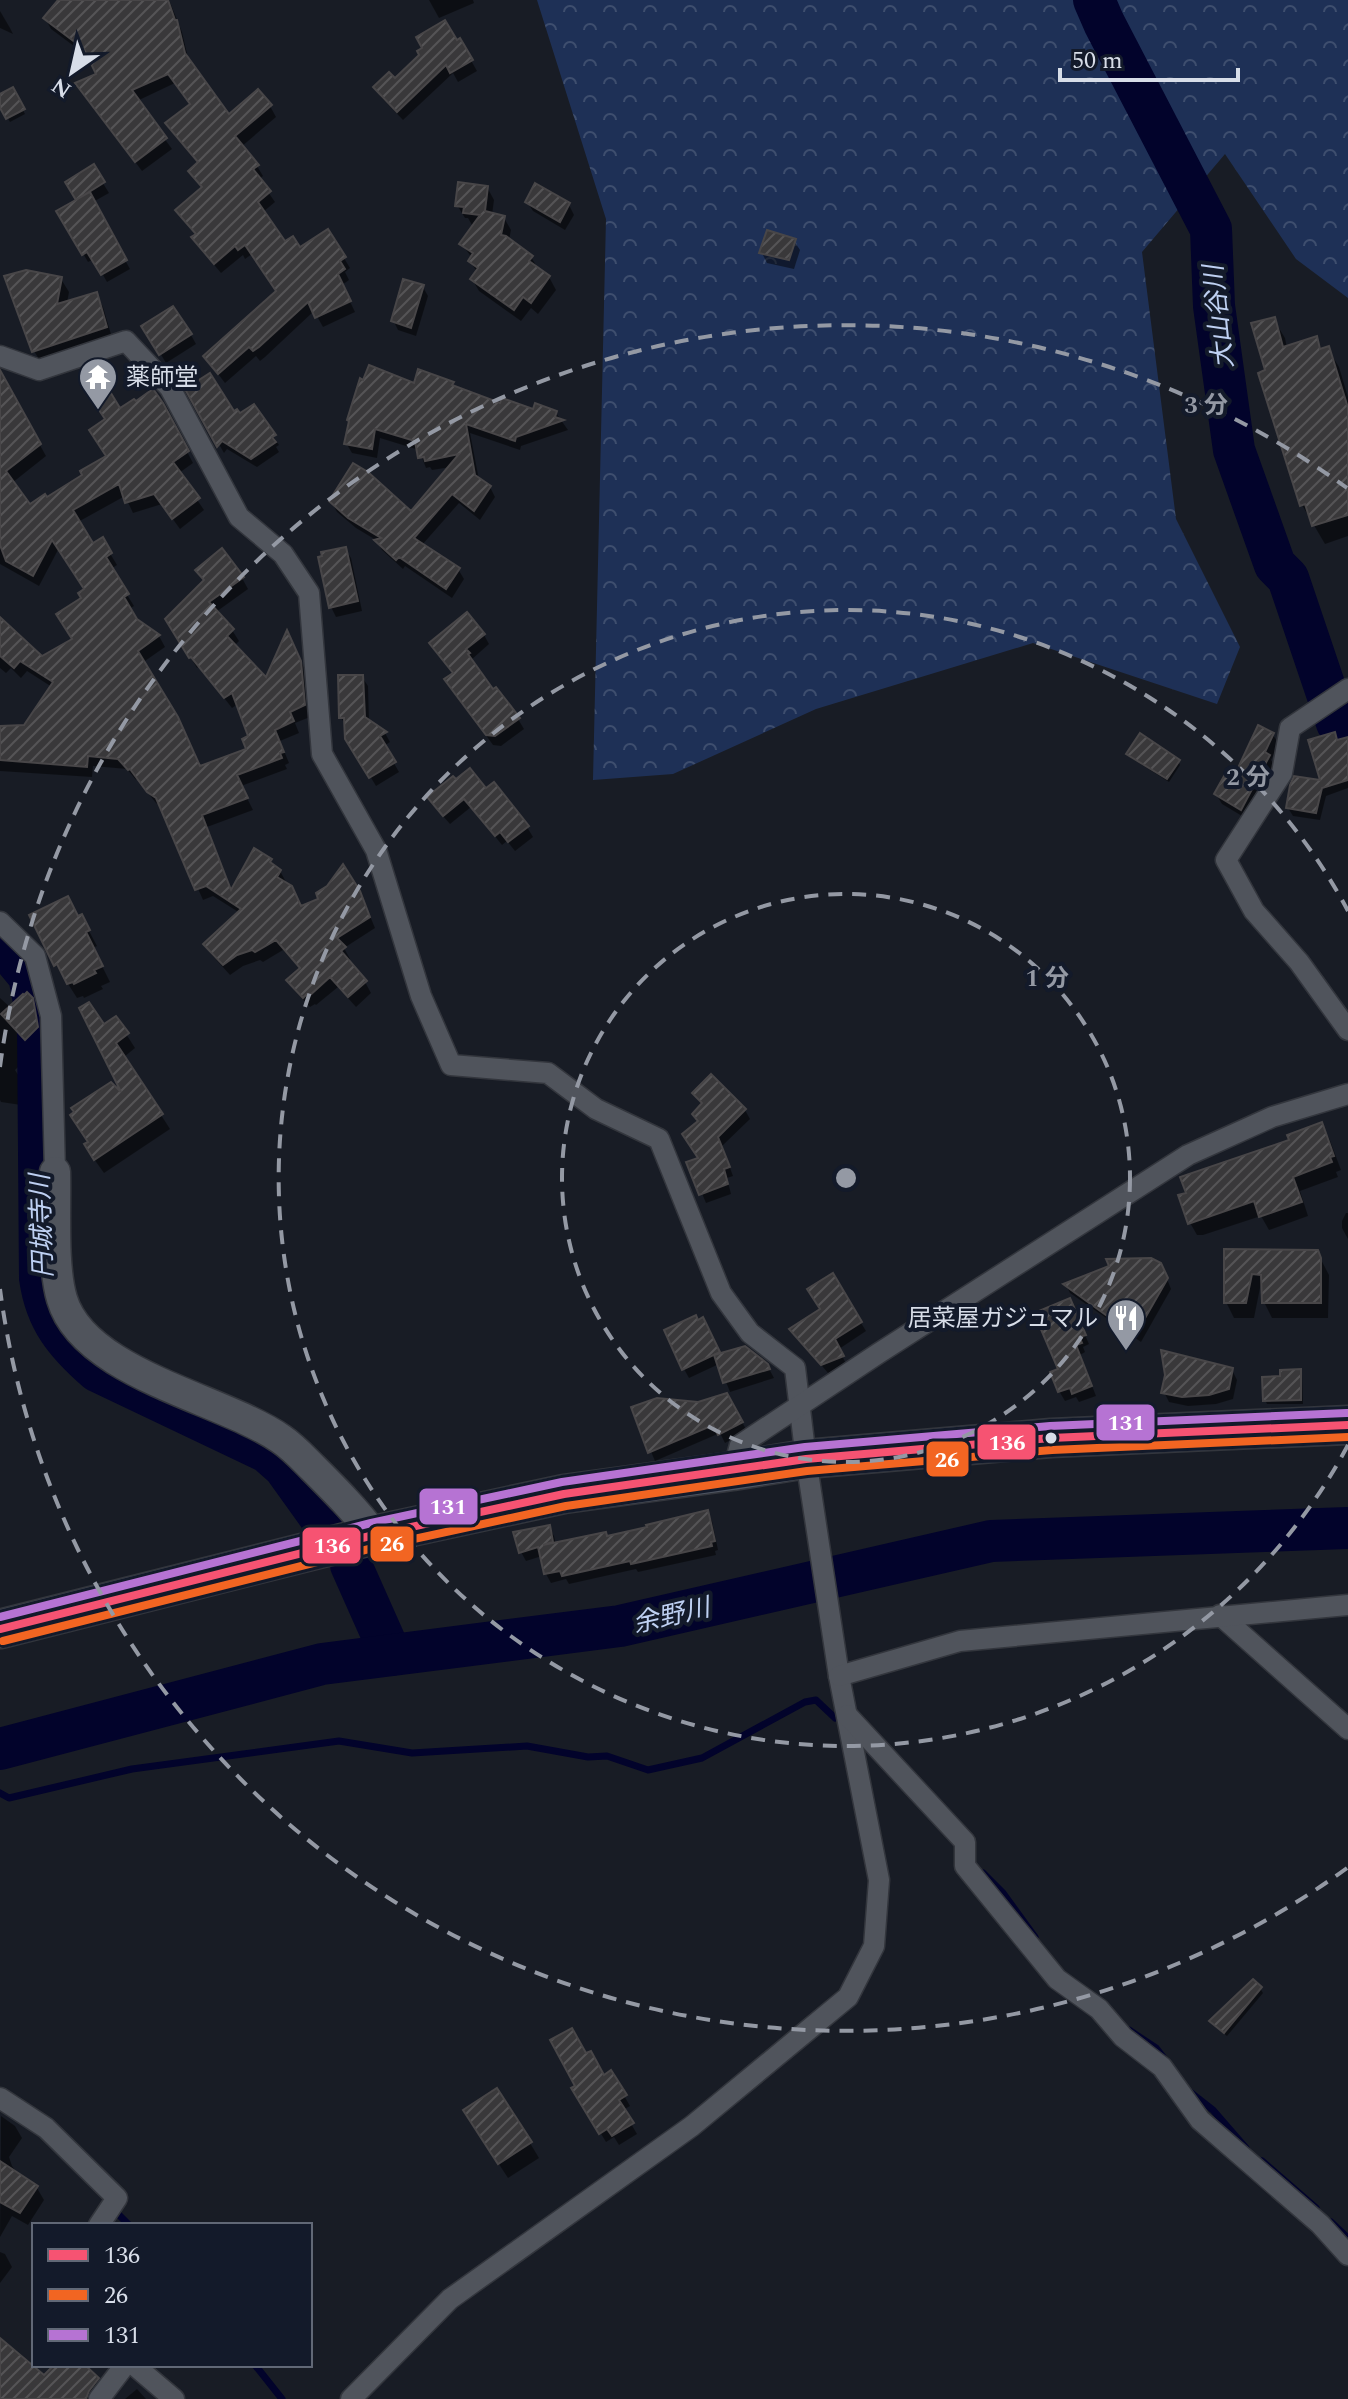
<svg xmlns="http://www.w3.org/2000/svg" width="1348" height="2399" font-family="Spectral,'Noto Sans JP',serif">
<defs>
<pattern id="forest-crowns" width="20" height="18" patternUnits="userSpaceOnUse" patternTransform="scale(2)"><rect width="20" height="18" fill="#1e3056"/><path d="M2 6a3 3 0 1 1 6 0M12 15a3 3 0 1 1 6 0" fill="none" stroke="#3e4e6e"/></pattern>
<pattern id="building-hatch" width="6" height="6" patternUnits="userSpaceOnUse" patternTransform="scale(2)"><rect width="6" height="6" fill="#39383a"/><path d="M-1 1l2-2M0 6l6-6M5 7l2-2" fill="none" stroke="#555456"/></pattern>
</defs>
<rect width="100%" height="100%" fill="#181c25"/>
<polygon fill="url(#forest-crowns)" points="537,0 1348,0 1348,298 1296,259 1225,154 1142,252 1176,519 1240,647 1217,704 1033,643 816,709 673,774 593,780 606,219"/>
<g fill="#0007">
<polygon points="60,0 169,0 182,32 189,62 228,116 270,106 276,117 241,147 257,166 263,176 259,179 275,202 263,212 284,244 300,250 344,258 350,268 345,272 349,280 342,285 355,312 323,327 314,311 265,357 260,361 256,356 225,383 205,357 278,292 252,254 245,259 243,255 221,273 200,248 194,238 197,236 178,210 203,189 191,171 199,164 167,123 191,105 175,83 137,101 172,149 142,171 84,94 98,75 90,58 51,29 45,18"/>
<polygon points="429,0 473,0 474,3 439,18"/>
<polygon points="0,11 10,28 13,34 0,28"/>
<polygon points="460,41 477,71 458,82 453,73 403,120 381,97 376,88 395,81"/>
<polygon points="12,90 25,114 10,122 0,104 0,96"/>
<polygon points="93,167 109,193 93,202 130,269 107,282 94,259 88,262 59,212 79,201 68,182"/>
<polygon points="487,187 494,200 492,215 504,218 511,230 509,240 531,257 539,270 549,277 556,290 538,314 531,308 521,321 479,291 472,279 477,272 470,261 472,258 462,244 475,226 472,225 468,218 465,218 457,205"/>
<polygon points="527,202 569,205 574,215 565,230 533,211"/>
<polygon points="794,241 800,250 794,269 767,263 762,253"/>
<polygon points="61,279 69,292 67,303 96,294 103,307 113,341 42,364 34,351"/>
<polygon points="423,287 428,296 416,336 398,330 393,320"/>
<polygon points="1274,320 1285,338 1287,348 1316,339 1322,350 1328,349 1339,367 1348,397 1348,536 1325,544 1302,505 1261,374 1268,372"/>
<polygon points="144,326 191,335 196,344 166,363"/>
<polygon points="452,383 456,389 502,406 556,413 568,430 521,446 520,450 470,433 479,480 490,487 495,497 480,520 459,503 422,545 458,569 464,579 452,598 405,566 403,569 382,550 376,540 356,528 337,512 331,501 411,514 451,467 432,470 430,467 426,468 419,450 380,438 377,458 352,453 346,443 415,386"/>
<polygon points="6,384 46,456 12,483 30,506 46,500 85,475 108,457 120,411 162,404 193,463 179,473 204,510 180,529 162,504 133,513 125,496 78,522 93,546 102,540 117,565 111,569 134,606 129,609 136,621 159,636 165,647 142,663 200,768 248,750 251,737 238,704 232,708 199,666 197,668 167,619 205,582 198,571 242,578 248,589 216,612 232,630 239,641 234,646 267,681 293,644 307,674 310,717 295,723 299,733 280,741 289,763 285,765 287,769 241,786 253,810 207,827 232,892 270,860 275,868 280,871 286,882 285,884 301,908 321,900 343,867 365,904 375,928 344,948 350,959 347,962 365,982 371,993 356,1007 338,987 316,1005 315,1004 310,1007 295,991 289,980 301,970 283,950 263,962 260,960 243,966 230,975 212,955 206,944 240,913 213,896 203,900 162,807 156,803 137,779 136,780 127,769 93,766 92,777 0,771 0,728 25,727 52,687 27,671 21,678 11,668 6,673 0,668 0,618 42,659 74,640 86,590 59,548 39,586 0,564 0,388"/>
<polygon points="188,390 240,416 253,407 279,445 276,447 279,452 257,467 227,449 224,453"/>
<polygon points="345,549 351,558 362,611 336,617 331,607"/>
<polygon points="484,635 489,644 471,660 493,692 518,719 524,729 501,746 493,745 453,689 454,674 432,644"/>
<polygon points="362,677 368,686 369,722 385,733 390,742 384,746 399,772 376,786 347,738 347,727 341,718"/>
<polygon points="1348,724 1348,788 1326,796 1320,820 1293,816 1288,808 1323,783 1310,742 1344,731"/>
<polygon points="1273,735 1279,744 1271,760 1275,766 1247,819 1222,804 1216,794"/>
<polygon points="1128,754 1178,761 1180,765 1169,782 1131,758"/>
<polygon points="486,791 527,827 533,837 515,851 507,841 502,845 471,807 450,824 435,807"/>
<polygon points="81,916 97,946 93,948 110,982 101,986 103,989 84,998 83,996 77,998 56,965 78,918"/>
<polygon points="0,998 11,1008 31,999 39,1014 45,1041 15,1070 24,1084 21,1105 1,1102 0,1100"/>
<polygon points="116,1018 135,1048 124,1057 170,1129 104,1173 94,1159 126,1101 104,1027"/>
<polygon points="694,1094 745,1110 750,1119 722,1146 733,1176 727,1178 731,1194 706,1203 689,1163 700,1159 699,1123 703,1106"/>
<polygon points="1321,1124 1329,1138 1341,1170 1336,1172 1338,1177 1300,1191 1308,1216 1269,1230 1261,1216 1203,1235 1197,1235 1189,1221 1291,1141"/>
<polygon points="1346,1213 1348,1213 1348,1239 1342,1228 1342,1221"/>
<polygon points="1226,1251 1317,1252 1329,1275 1328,1318 1272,1318 1264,1302 1261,1283 1254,1318 1234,1318 1226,1302"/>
<polygon points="1165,1274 1171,1289 1141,1342 1070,1293 1066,1285"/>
<polygon points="832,1276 866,1331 839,1349 847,1366 828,1373 791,1329 822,1310"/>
<polygon points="1074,1310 1089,1344 1083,1347 1085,1352 1080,1355 1096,1396 1079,1402 1076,1397 1065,1401 1059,1391 1060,1371"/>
<polygon points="698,1322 708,1330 720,1355 767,1365 774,1378 730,1392 719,1364 689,1378 684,1369"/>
<polygon points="1232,1370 1237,1380 1233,1399 1216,1404 1188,1406 1169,1402 1164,1392 1167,1375"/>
<polygon points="1300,1371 1302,1375 1303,1404 1267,1404 1265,1400"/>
<polygon points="727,1395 747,1431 725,1443 720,1433 655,1461 633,1409 698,1404"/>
<polygon points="707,1512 712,1521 718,1550 715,1551 716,1555 638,1572 636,1569 569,1584 566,1579 551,1583 546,1574 542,1556 526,1561 521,1552 549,1527 554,1536 556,1545 607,1538"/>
<polygon points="1260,1988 1263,1993 1227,2036 1214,2026 1212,2022"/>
<polygon points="586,2056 603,2077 611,2073 630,2106 623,2110 637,2134 619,2145 614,2137 606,2142 574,2089 578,2086"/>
<polygon points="1,2116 15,2126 22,2138 9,2157 12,2166 17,2173 37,2188 44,2200 28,2225 12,2216 0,2237"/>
<polygon points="474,2126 530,2143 539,2158 508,2178"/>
<polygon points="0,2252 5,2254 12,2267 0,2283"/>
<polygon points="0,2340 45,2377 56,2365 82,2365 97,2379 104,2391 98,2399 0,2399"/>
<polygon points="137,2389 146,2399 125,2399"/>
</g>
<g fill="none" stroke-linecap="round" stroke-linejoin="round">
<g stroke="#02032b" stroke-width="7">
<polyline points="0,1793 9,1798 132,1769 339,1741 412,1753 527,1746 588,1757 607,1756 648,1770 702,1758 805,1702 816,1700 835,1718"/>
<polyline points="983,1873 1003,1893 1035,1937"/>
<polyline points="1129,2030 1156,2048 1163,2057"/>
<polyline points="1190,2092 1213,2110 1246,2148"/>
<polyline points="1262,2161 1316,2208"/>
<polyline points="113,2209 129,2225"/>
<polyline points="1331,2222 1348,2238"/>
<polyline points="255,2365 282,2399"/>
</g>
<g stroke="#02032b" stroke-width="42">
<polyline points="1094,0 1104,23 1211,229 1214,306 1234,450 1275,565 1288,578 1337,723 1348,730"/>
<path d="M0 941 29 976 38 1022 40 1278C46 1320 65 1343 97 1371L267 1452 284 1467 322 1520"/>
<polyline points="351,1565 391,1655"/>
<polyline points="0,1749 322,1664 620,1626 991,1541 1348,1528"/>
</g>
</g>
<g fill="url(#building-hatch)" stroke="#484648" stroke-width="2">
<polygon points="58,0 168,0 175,20 177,20 185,53 229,114 258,89 272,105 235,136 259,165 253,169 271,191 258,202 285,241 293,236 300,247 328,229 346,257 340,261 345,269 338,274 351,301 315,318 308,302 259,347 253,351 249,347 218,374 203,356 276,291 245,245 238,250 235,246 214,264 191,237 196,234 175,210 202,187 188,171 198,162 165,123 190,104 168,74 132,90 167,138 135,162 75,83 96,74 84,49 43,18"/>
<polygon points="445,20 457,40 460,38 473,60 450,73 446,65 397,112 373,87 389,72 395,78 419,55 417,51 422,48 416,37"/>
<polygon points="13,87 25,109 6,119 0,108 0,94"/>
<polygon points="94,164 105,182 76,200 65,182"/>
<polygon points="458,182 488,186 485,211 505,216 501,235 506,236 533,256 529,261 550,276 531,303 523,297 514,310 470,279 478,268 468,261 473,253 459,244 480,215 463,213 464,207 455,206"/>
<polygon points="535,183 570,203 560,222 525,202"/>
<polygon points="90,192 127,260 101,275 87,252 82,255 56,211"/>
<polygon points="767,230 796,239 789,260 759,253"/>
<polygon points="26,270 62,277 57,304 97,292 107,327 32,352 4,276"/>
<polygon points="403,279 424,285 411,328 391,321"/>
<polygon points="173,306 192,334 159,355 141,326"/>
<polygon points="1275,317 1283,347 1317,336 1320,349 1329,346 1348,408 1348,515 1312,526 1305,504 1300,506 1258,373 1265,370 1251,323"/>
<polygon points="369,365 414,383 418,369 454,382 452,385 500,403 502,398 533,409 535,403 557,411 555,417 564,420 516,437 515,441 466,424 475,475 491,486 474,511 452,494 414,538 460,568 446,589 399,557 396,560 374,540 381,538 348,518 329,501 353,463 368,472 411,511 459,454 425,461 424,457 418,458 415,441 375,429 372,449 344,444 349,421 347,420 360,378 363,380"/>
<polygon points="0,370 41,444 6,471 30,504 45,494 47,497 82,475 80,471 106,456 89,430 105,419 93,401 109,390 120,408 134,399 136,401 153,389 163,403 189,451 173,462 200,498 172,519 154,494 125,503 119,484 73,510 93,543 103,537 112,553 106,557 129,594 124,597 137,619 160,635 138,651 178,717 200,766 246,749 242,739 248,736 232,693 224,698 191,657 189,658 165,619 204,580 195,570 222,548 244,577 209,602 234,629 227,636 266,677 287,630 301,661 305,705 290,712 294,721 275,730 284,752 280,753 282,758 237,775 248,798 202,815 231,890 254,848 272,859 270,862 281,870 277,877 292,886 301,906 318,899 316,893 327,886 343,864 360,891 370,917 337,938 346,947 341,951 367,981 348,997 330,977 309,996 307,994 303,998 286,980 300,968 276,940 255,952 252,950 237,955 223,965 203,944 241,909 206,886 195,890 156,798 147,792 130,769 128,770 118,759 88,756 87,767 0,760 0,726 24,725 53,682 20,661 14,668 0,656 0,617 42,656 72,639 56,614 81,598 78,593 84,589 52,540 33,576 6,561 0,545"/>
<polygon points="210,373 234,411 237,409 240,413 254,404 276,435 272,437 276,442 251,459 222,441 217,447 185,389"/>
<polygon points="346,547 358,601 329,608 318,557 322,556 321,552"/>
<polygon points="467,612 485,634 466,649 470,653 468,654 493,689 496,687 520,718 495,736 486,735 444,679 453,673 429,643"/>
<polygon points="338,675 363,675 365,717 387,732 380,736 396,762 369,778 345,739 344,718 339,718"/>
<polygon points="1258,725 1274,733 1265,752 1270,755 1241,810 1214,794 1228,769 1234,772 1237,770"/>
<polygon points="1335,732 1337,740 1348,737 1348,780 1322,788 1316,813 1286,808 1290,785 1294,776 1320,780 1308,740"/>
<polygon points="1140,733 1180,760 1167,779 1126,754"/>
<polygon points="470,768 486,788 494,782 529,826 508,842 500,832 495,836 464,799 443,816 427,797 453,776 456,779"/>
<polygon points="68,896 78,916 82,914 90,930 86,932 103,966 94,970 96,973 74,984 73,982 67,984 57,964 54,966 29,915"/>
<polygon points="27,992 33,998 38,1027 25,1040 1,1014 23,994 24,995"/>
<polygon points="89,1002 104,1024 116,1016 129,1033 116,1043 163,1114 94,1160 84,1144 88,1142 70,1115 74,1112 71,1108 111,1082 121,1092 79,1008"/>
<polygon points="711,1074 746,1109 718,1137 730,1167 724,1169 728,1184 699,1195 686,1162 698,1158 682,1134 698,1121 692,1114 702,1103 692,1093"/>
<polygon points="1322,1122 1334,1156 1330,1157 1332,1162 1293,1177 1302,1202 1259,1217 1254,1201 1188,1224 1178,1195 1186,1193 1180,1177 1289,1140 1287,1135"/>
<polygon points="1224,1249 1318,1250 1321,1258 1321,1303 1262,1303 1261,1275 1252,1274 1246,1303 1224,1303"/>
<polygon points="1151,1258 1161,1263 1168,1278 1136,1334 1121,1326 1063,1284 1109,1266 1106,1259"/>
<polygon points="833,1273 862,1322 835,1339 844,1356 821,1365 789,1329 820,1309 807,1289"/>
<polygon points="1070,1298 1086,1335 1079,1337 1082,1343 1076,1345 1092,1386 1072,1394 1070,1388 1058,1392 1050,1372 1058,1369 1034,1313"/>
<polygon points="696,1315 698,1320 703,1317 720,1352 682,1370 664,1330"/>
<polygon points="745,1346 768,1364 770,1369 723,1383 714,1355"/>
<polygon points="1161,1350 1233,1368 1229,1389 1209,1395 1182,1397 1161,1393 1165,1375"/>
<polygon points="1301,1369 1301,1400 1263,1401 1262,1377 1280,1376 1280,1370"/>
<polygon points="727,1393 743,1422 718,1435 713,1425 648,1453 631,1407 657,1398 698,1402"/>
<polygon points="708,1510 715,1541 711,1542 712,1546 631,1564 630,1561 562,1576 560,1571 544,1574 538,1547 519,1553 513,1532 550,1525 553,1542 543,1545 606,1532 607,1536 647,1527 646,1525"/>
<polygon points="1253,1979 1262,1987 1224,2033 1209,2021"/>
<polygon points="572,2028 586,2053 591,2051 604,2075 611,2070 627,2095 619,2100 634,2123 612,2136 607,2129 599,2134 571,2088 575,2086 550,2040"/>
<polygon points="497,2088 532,2142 498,2164 463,2110"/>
<polygon points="0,2161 38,2186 20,2213 0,2202"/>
<polygon points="0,2338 44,2375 54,2365 85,2365 99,2378 89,2391 86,2399 0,2399"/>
</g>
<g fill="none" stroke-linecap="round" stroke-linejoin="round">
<defs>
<g id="street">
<polyline points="0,356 39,370 126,341 170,388 239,517 283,554 309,593 322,754 376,850 421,996 451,1065 548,1073 596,1109 659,1139 721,1293 750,1333 795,1368 806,1459 839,1676 879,1880 874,1946 848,1997 692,2126 450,2299 351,2399"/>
<polyline points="1348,689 1290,728 1282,773 1226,860 1254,911 1299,962 1348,1030"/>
<polyline points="0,922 35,956 51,1016 55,1172"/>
<polyline points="733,1471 740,1445 879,1353 1188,1155 1272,1117 1348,1094"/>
<polyline points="1220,1615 1348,1729"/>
<polyline points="839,1676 960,1641 1348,1605"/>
<polyline points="847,1715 965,1842 965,1866 1057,1979 1099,2009 1123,2037 1162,2067 1200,2120 1320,2224 1348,2255"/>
<polyline points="0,2098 46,2128 117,2198 99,2225"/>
<polyline points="134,2365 174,2399"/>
<polyline points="99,2399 125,2365"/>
</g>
<path id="secondary" d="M55 1172C56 1207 52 1266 62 1299 84 1374 222 1398 281 1439 293 1447 303 1458 313 1468 335 1490 355 1510 374 1535"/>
<polyline id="highway" points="0,1629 374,1535 564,1494 733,1471 806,1459 1051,1438 1348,1425"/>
</defs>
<use href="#street" stroke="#33363d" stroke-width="23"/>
<use href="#secondary" stroke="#33363d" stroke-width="33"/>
<use href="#highway" stroke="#33363d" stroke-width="41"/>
<use href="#street" stroke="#50545c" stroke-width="20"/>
<use href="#secondary" stroke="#50545c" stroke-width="30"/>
<use href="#highway" stroke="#4f5561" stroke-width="38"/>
<defs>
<polyline id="bus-1" points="0,1629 374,1535 564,1494 806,1459 1051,1438 1348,1425"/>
<polyline id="bus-2" points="3,1641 377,1547 566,1506 807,1471 1052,1450 1348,1437"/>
<polyline id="bus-3" points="0,1617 371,1523 562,1482 805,1447 1050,1426 1347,1413"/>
</defs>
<use href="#bus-1" stroke="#131a2a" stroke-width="14"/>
<use href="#bus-2" stroke="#131a2a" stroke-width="14"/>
<use href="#bus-3" stroke="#131a2a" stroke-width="14"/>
<use href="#bus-1" stroke="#f65372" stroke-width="8"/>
<use href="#bus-2" stroke="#f26522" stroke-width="8"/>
<use href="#bus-3" stroke="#b673d3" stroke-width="8"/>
</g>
<g fill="none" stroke="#9499a4" stroke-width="4" stroke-dasharray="14 10">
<circle cx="846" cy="1178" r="284"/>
<path d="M1348 1445A568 568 0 1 1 1348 911"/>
<path d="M1347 1868A853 853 0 0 1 0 1289M0 1067A853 853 0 0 1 1347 488"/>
</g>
<defs>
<symbol id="temple-pin" viewBox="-11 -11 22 30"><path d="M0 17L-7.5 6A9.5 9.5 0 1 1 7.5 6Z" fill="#9499a4" stroke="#131a2a"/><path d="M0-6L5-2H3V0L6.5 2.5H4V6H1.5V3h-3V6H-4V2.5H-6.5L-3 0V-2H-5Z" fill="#fff"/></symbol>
<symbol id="restaurant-pin" viewBox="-11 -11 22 30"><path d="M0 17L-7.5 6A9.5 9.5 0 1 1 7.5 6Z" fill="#9499a4" stroke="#131a2a"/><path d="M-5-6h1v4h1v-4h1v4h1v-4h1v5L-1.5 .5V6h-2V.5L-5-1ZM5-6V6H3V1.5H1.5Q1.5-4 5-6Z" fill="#fff"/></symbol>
</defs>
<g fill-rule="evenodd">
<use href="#temple-pin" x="76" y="355" width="44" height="60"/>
<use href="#restaurant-pin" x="1104" y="1296" width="44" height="60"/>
</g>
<circle fill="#d7dde8" stroke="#131a2a" stroke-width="3" cx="1051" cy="1438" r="7"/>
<g text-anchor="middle" stroke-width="8" stroke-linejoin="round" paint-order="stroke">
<g font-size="24" fill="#d7dde8" stroke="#131a2a" text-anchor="start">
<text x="126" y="385">薬師堂</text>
<text x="1098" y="1326" text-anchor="end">居菜屋ガジュマル</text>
</g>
<g font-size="26" font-style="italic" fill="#bed0f2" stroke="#131a2a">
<text transform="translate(1218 317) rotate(-96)" y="9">大山谷川</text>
<text transform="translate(41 1226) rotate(-92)" y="9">円城寺川</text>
<text transform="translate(671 1615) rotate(-13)" y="9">余野川</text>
</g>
</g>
<circle cx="846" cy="1178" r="12" fill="#9499a4" stroke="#131a2a" stroke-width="4"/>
<g font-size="24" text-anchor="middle" font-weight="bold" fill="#9499a4" stroke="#131a2a" stroke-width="8" stroke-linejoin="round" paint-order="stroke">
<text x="1206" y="413">3 分</text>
<text x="1248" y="785">2 分</text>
<text x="1047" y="986">1 分</text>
</g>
<g stroke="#131a2a" stroke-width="3">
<rect x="1095" y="1403" width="61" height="39" rx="8" fill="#b673d3"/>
<rect x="976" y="1423" width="61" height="38" rx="8" fill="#f65372"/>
<rect x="925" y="1440" width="45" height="38" rx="8" fill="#f26522"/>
<rect x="418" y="1487" width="61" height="39" rx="8" fill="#b673d3"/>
<rect x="369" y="1525" width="46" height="38" rx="8" fill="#f26522"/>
<rect x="301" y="1526" width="61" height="39" rx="8" fill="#f65372"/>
</g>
<g font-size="22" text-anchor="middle" font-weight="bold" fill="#fff">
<text x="1126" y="1430">131</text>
<text x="1007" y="1450">136</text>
<text x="947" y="1467">26</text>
<text x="448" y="1514">131</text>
<text x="392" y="1551">26</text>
<text x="332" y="1553">136</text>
</g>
<rect x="32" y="2223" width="280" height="144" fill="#131a2a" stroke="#616876" stroke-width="2"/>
<rect x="48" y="2249" width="40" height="12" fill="#f65372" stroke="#616876" stroke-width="2"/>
<text x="104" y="2263" font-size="24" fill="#d7dde8">136</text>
<rect x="48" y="2289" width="40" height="12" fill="#f26522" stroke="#616876" stroke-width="2"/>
<text x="104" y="2303" font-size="24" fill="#d7dde8">26</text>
<rect x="48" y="2329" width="40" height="12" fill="#b673d3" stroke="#616876" stroke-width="2"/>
<text x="104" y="2343" font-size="24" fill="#d7dde8">131</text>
<g transform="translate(72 72) rotate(214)" stroke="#131a2a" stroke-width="6" paint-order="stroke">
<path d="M0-6L14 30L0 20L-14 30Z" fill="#d7dde8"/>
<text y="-12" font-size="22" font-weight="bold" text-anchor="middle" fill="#d7dde8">N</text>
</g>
<path d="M1060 68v12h178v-12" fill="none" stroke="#d7dde8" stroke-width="4"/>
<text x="1072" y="68" font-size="24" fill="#d7dde8" stroke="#131a2a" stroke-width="6" paint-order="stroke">50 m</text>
</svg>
